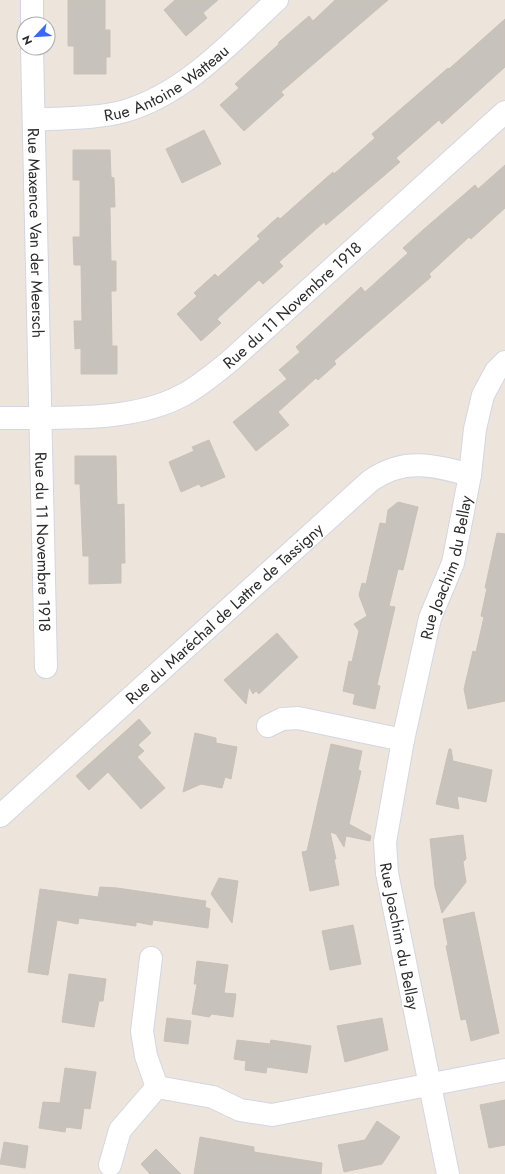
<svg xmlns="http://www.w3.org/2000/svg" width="505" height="1174" font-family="Jost,sans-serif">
<rect width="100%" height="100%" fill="#ede5dc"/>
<g fill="#c8c2bc" stroke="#c8c1b6">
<polygon points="68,0 105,0 105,30 110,30 110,57 106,57 106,74 74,74 74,46 68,46"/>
<polygon points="175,0 218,0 203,13 207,18 186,36 164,10"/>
<polygon points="335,0 388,0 281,92 284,95 244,131 220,105 239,88 235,84 279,44 278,43 309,16 313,21"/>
<polygon points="505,19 505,67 442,124 439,120 396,158 400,162 379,180 326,225 324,222 279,262 283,266 263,284 259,280 217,319 221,323 201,341 177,314 197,296 194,293 215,274 218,277 260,239 257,236 278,217 280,219 333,172 334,174 375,138 372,134 448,68 449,69"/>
<polygon points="204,130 221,164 182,183 166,149"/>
<polygon points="73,150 110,150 111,177 114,178 115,207 110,207 111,261 116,261 116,291 111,291 112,346 117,346 117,374 81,374 81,348 75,349 74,321 82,321 81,265 74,265 73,237 80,237 80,180 73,180"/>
<polygon points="505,165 505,208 471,239 469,237 429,274 431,277 334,361 336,364 318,380 316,378 278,412 289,425 256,451 233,422 287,379 279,370 300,352 296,347 361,287 365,292 408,253 403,248 423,230 475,185 478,189"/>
<polygon points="209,440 225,477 201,487 199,484 181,492 169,462 194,451 192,447"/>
<polygon points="75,456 116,456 117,505 124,504 125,563 121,563 121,583 89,584 89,556 83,556 80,484 75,484"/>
<polygon points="398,502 418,507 403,570 398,569 389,606 395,607 377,685 380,686 375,709 353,704 355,694 343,691 349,661 352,662 359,631 354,624 367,616 359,595 362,583 366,584 380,523 386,524 388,510"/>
<polygon points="497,533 505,534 505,701 468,709 464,689 473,651 476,652 484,617 481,616 487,588 485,588"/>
<polygon points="277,633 298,657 259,694 256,691 253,694 249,687 246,704 224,680"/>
<polygon points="139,719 151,733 138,745 144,751 137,757 165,788 141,809 108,772 89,790 76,776"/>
<polygon points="195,733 216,738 216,743 237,747 231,779 225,777 222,788 201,784 183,792"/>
<polygon points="331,744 362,751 358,770 361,771 349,824 371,836 370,841 346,836 344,847 336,834 330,832 336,859 334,859 339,885 310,891 302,852 307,851"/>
<polygon points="449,749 451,749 453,761 492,770 486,802 457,796 459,809 436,804"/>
<polygon points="463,835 466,859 463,862 466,882 442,913 435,887 430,839"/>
<polygon points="219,878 238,881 232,923 211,894"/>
<polygon points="100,887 117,888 206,901 205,907 210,909 208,928 153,920 152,925 136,922 136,926 79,918 78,924 57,920 48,975 28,972 40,889 98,897"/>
<polygon points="474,912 499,1033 471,1041 466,1019 461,1020 446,946 448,945 443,919"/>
<polygon points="353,925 361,964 330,970 322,931"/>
<polygon points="197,961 228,965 224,993 236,994 233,1017 212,1014 209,1017 192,1014 197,984 194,984"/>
<polygon points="69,974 106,979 103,1001 99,1001 94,1027 62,1022"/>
<polygon points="167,1018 191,1021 188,1044 164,1041"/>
<polygon points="382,1018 388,1050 345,1062 337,1026"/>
<polygon points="237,1040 270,1044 271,1040 311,1046 307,1073 267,1067 266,1073 245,1070 246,1061 234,1059"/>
<polygon points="65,1068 96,1072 90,1109 84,1108 81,1129 66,1127 65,1132 39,1128 43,1102 60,1103"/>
<polygon points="505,1100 505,1145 489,1148 480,1105"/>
<polygon points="377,1121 400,1137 382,1164 344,1172 338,1145 365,1140"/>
<polygon points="200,1137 254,1147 254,1152 322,1163 321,1174 194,1174"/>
<polygon points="4,1142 28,1146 25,1168 0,1164"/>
<polygon points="156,1149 181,1174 150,1174 141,1164"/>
</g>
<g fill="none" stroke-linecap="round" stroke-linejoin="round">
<defs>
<g id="minor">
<polyline points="32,0 32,24"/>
<path id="s1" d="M32 48 46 667"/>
<path id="s2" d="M34 120C63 118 96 119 125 111 186 93 231 42 277 0"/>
<path id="s3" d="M0 418C57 417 132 423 183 395 200 386 215 373 230 361L505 112"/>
<polyline points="268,726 282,719 298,718 403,740"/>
<path id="s4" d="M0 816 370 481C404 457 433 465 470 475"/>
<polyline points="157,1087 213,1097 240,1110 272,1115 505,1070"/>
<polyline points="110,1165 120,1130 157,1087 146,1056 142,1031 151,958"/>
<path id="s5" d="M448 1174 387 873 385 842 403 740 430 618 453 563 470 475 475 429 483 395 496 371 505 362"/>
</g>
</defs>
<use href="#minor" stroke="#d2d6e4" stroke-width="24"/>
<use href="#minor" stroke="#fff" stroke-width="22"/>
</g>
<g text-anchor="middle" stroke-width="3.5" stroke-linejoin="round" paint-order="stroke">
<g font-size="16" fill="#2b2b2b" stroke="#fff">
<text dy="6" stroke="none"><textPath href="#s2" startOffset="141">Rue Antoine Watteau</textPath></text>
<text dy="6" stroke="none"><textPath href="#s1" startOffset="185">Rue Maxence Van der Meersch</textPath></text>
<text dy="6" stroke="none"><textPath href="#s3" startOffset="328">Rue du 11 Novembre 1918</textPath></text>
<text dy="6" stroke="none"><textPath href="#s1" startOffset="494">Rue du 11 Novembre 1918</textPath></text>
<text dy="6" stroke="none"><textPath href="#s5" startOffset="620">Rue Joachim du Bellay</textPath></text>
<text dy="6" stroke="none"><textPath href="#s4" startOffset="302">Rue du Maréchal de Lattre de Tassigny</textPath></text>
<text transform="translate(400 936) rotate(79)" y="6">Rue Joachim du Bellay</text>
</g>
</g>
<g transform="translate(36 36) rotate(245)"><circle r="19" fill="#ffffff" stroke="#aaaaaa"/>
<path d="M0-3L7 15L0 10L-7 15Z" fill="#3869fe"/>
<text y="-6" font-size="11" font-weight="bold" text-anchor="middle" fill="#2b2b2b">N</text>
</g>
</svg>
